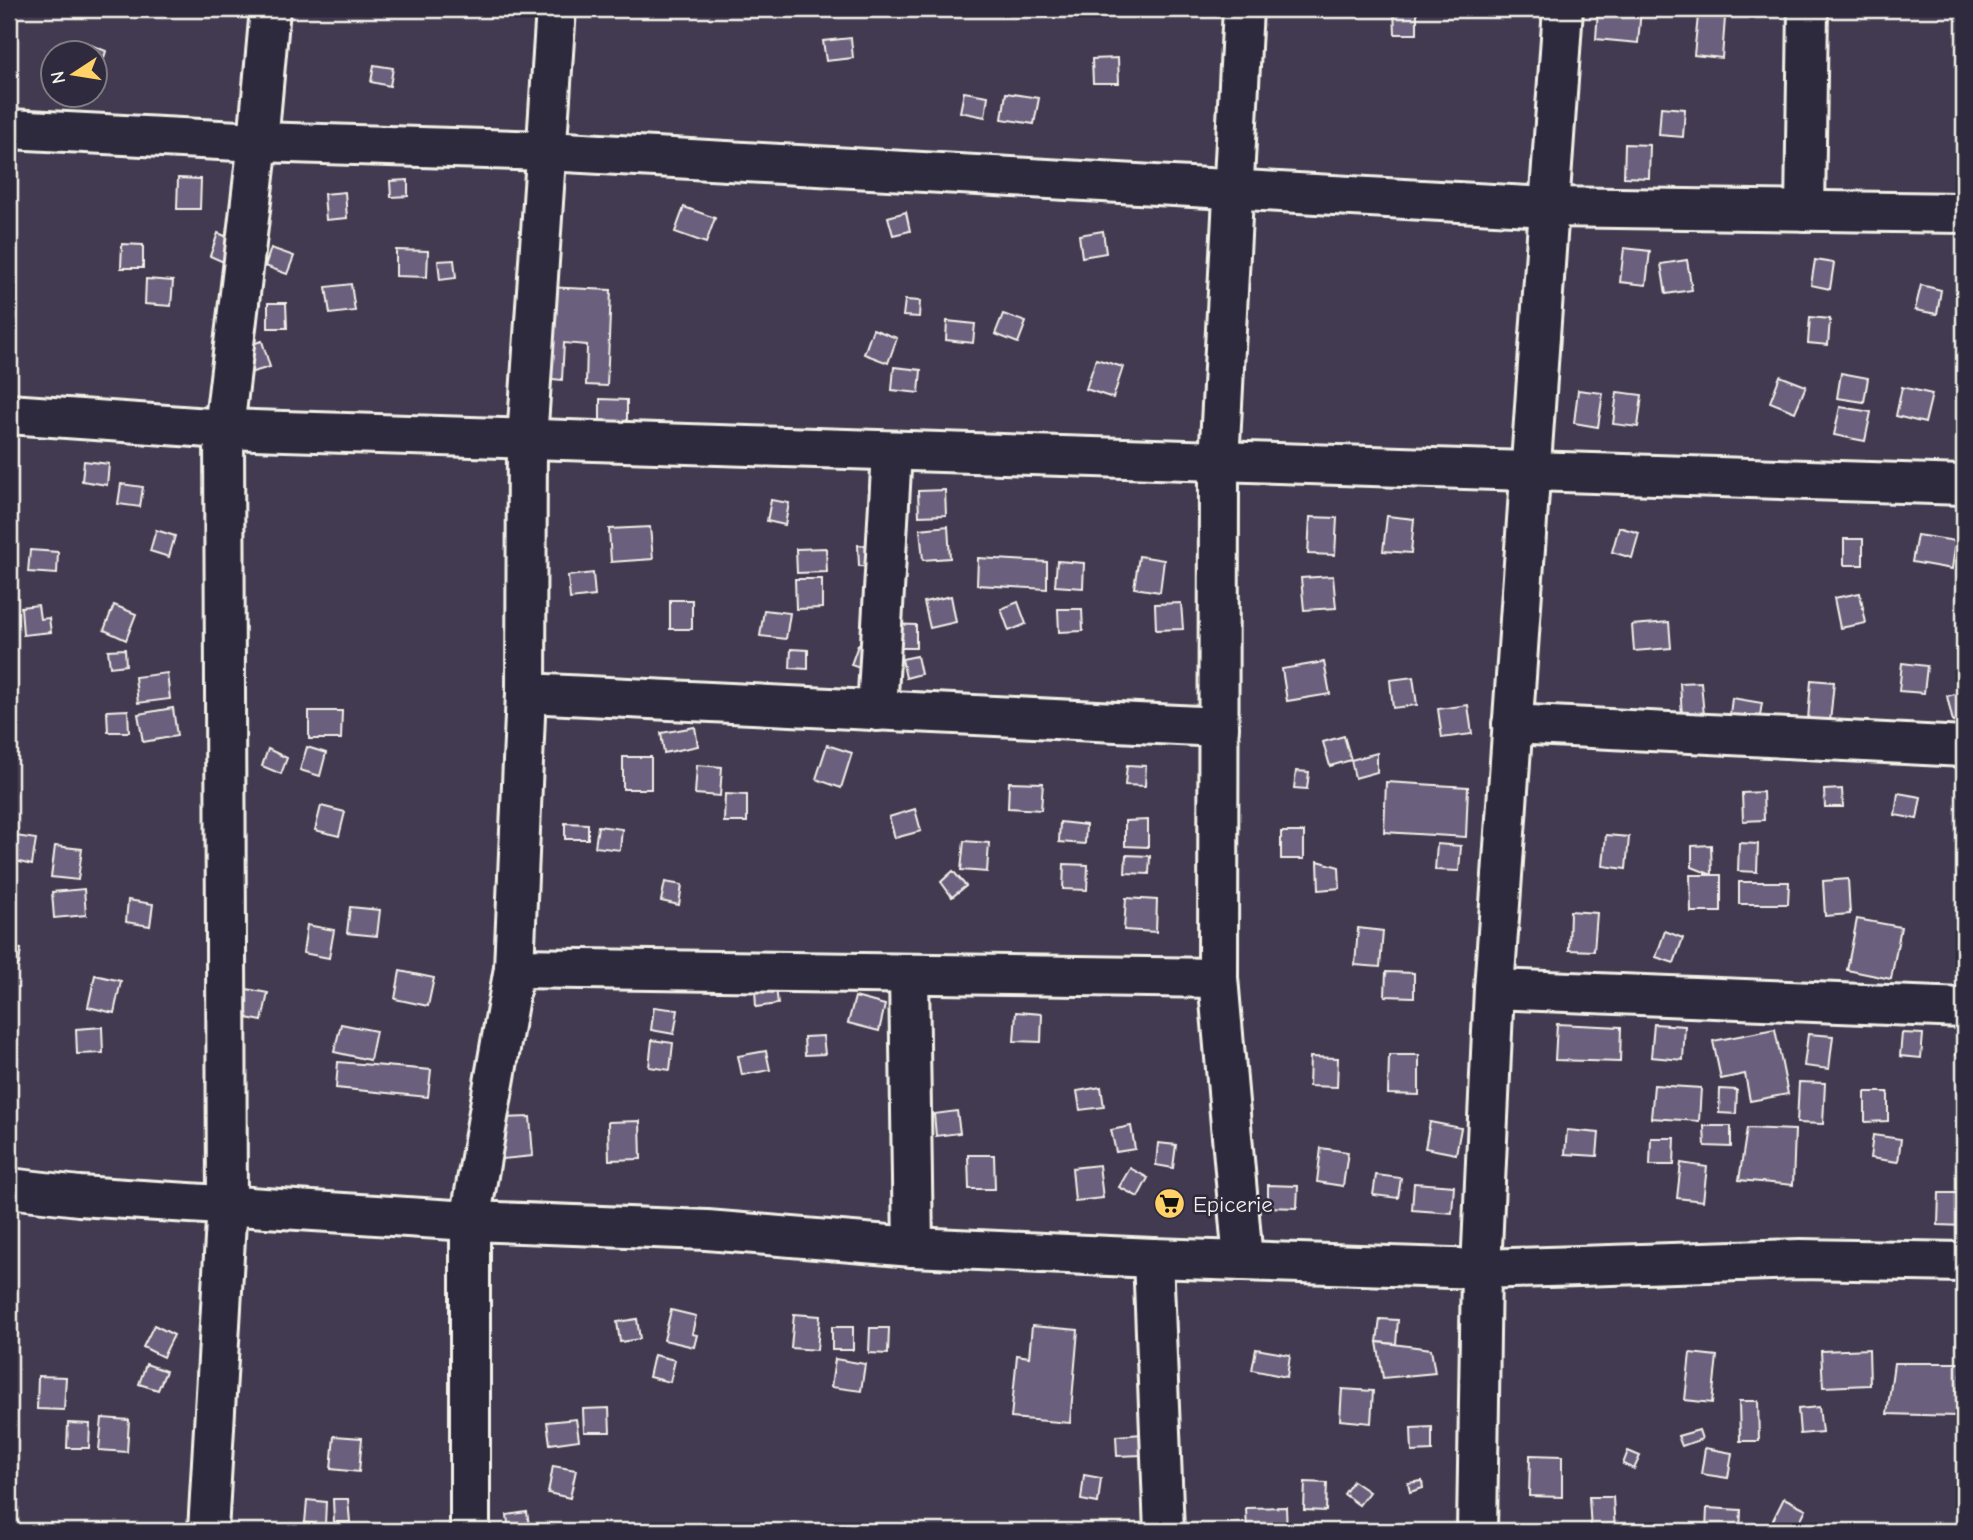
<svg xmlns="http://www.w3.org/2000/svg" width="1973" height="1540" font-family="'Comic Neue',sans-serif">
<rect width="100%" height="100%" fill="#413a50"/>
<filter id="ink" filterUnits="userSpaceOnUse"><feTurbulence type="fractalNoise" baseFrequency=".0143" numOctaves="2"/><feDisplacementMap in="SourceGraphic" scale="14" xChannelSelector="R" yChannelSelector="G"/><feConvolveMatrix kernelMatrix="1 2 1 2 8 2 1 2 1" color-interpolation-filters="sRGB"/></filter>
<g filter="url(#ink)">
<g fill="#6b607d" stroke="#f4f1e8" stroke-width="2">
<polygon points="884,9 912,9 912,14 884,13"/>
<polygon points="1394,9 1417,9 1417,34 1395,34"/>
<polygon points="1598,9 1641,9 1638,43 1596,39"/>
<polygon points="1698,16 1725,18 1722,58 1694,55"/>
<polygon points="851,38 853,58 826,61 823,41"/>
<polygon points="88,44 106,51 100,71 94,69 94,52 86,52"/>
<polygon points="1118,58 1119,83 1093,83 1092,59"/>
<polygon points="374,65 393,68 390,86 371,82"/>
<polygon points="964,92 988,96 985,117 960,112"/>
<polygon points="1006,93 1039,98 1034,124 1002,119"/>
<polygon points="1661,107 1685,109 1683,137 1659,135"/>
<polygon points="1625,144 1650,145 1649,178 1624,177"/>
<polygon points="178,178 201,179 200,209 177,209"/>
<polygon points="408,180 408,196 391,197 390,181"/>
<polygon points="345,192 347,218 326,220 324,194"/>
<polygon points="684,207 715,218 706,243 675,232"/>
<polygon points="906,212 910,231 893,235 888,217"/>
<polygon points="1103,231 1106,253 1082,257 1079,235"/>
<polygon points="218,233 237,241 228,264 210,256"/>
<polygon points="122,244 143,245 143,268 121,268"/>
<polygon points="271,248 294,256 287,274 265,266"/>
<polygon points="1624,248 1650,251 1646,285 1620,282"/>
<polygon points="396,250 428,251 427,277 396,276"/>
<polygon points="454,260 456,278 440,280 438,261"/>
<polygon points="1687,260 1692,290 1666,294 1661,264"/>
<polygon points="1815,260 1834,263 1830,289 1811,285"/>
<polygon points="146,279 173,281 171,306 145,304"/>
<polygon points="351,284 355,311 330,314 326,287"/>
<polygon points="1921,285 1941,290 1937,314 1915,310"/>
<polygon points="545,287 611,290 607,386 586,385 587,345 564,343 562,380 542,378"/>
<polygon points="905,300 920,301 919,317 903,316"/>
<polygon points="268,303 286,303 287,328 268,328"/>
<polygon points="1003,314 1026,322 1018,343 995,334"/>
<polygon points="1810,317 1830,319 1828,345 1808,343"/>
<polygon points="947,321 975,324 973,343 946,340"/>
<polygon points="873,329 897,338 888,363 864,354"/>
<polygon points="262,341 270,367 246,374 238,348"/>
<polygon points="1096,359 1123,367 1113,398 1086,389"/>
<polygon points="894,367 921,370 919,393 892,390"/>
<polygon points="1841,373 1868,378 1864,402 1837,398"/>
<polygon points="1780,376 1806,386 1795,412 1770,402"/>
<polygon points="1902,387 1932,394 1925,423 1896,416"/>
<polygon points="1578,390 1603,393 1598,427 1574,423"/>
<polygon points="1617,392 1642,395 1638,427 1613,424"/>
<polygon points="600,399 627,400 627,426 600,427"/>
<polygon points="1840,407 1871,412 1865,441 1834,435"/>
<polygon points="84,461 109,464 107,485 82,481"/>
<polygon points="121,484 143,487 140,507 118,504"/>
<polygon points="945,490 946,515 919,516 918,491"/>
<polygon points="771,500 789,503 785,525 767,521"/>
<polygon points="1387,516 1414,519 1411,553 1383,551"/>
<polygon points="1310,517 1337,518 1335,555 1308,554"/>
<polygon points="948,526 950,558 923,560 920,529"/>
<polygon points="650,527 653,559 611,562 609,529"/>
<polygon points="1619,527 1639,533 1632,558 1612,552"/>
<polygon points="156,530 175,536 169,557 150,551"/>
<polygon points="1917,535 1956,541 1952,569 1912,562"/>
<rect x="1844" y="539" width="19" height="26"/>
<polygon points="858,545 880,546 880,567 859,566"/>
<polygon points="826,548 827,572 797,573 796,549"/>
<polygon points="30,550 58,552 57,574 28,572"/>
<polygon points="1139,556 1164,560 1160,592 1134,588"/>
<polygon points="978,558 1047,562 1047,589 977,585"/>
<polygon points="1057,561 1084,563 1083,588 1055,586"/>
<polygon points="593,573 595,596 570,599 568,576"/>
<polygon points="1333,576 1336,608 1304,610 1301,578"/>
<polygon points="795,579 822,579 822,608 796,609"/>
<polygon points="1860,593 1866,623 1840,628 1834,598"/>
<polygon points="951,596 956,622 930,628 924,602"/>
<rect x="670" y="600" width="22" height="29"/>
<polygon points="1018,602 1026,624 1009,631 1001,609"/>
<polygon points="1181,603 1183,629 1156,630 1155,604"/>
<polygon points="38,605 40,619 49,618 51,632 23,635 21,607"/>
<polygon points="114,605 136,614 126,640 104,630"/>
<polygon points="1058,609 1082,609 1083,631 1059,632"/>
<polygon points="764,610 790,613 786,639 760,636"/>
<polygon points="1669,622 1671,648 1634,651 1632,625"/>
<polygon points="889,624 916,625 916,648 888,648"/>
<polygon points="858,645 878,653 871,672 851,665"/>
<polygon points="125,649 126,665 110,667 108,650"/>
<polygon points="791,649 808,650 808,669 790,668"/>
<polygon points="917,656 921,674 906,678 902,659"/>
<polygon points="1324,662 1330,694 1287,701 1282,669"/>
<polygon points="1902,663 1927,666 1924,693 1899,691"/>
<polygon points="167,673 170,699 138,703 135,677"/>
<polygon points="1413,677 1417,705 1393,708 1390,680"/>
<polygon points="1811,680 1834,682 1830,722 1808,720"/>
<polygon points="1701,682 1704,716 1682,717 1680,683"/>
<polygon points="1964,692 1964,720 1953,722 1947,696"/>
<polygon points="1732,698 1762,703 1758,728 1729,723"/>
<polygon points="1468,705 1472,734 1442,738 1438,709"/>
<polygon points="173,708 177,736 143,742 138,714"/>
<polygon points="128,710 129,732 108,732 107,711"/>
<polygon points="309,711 342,711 341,739 309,739"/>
<polygon points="695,727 698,746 664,753 661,733"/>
<polygon points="1344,736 1351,760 1330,766 1323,742"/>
<polygon points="827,745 852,753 841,788 816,779"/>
<polygon points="307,747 326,753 320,776 300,770"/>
<polygon points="268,749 287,758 281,774 262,766"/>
<polygon points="1377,753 1377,772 1355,778 1351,760"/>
<rect x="623" y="757" width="28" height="32"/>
<polygon points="697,765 722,767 720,796 695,794"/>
<polygon points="1127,765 1146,766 1145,786 1125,785"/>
<polygon points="1296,771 1309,772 1307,789 1294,788"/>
<polygon points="1009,782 1043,783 1041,810 1008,808"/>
<polygon points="1386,782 1468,787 1466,837 1384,832"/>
<polygon points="1842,789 1843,807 1825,807 1824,790"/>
<polygon points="1763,792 1764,820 1743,821 1742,793"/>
<polygon points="1898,793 1921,797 1917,819 1895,815"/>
<polygon points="725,794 747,795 747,822 724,822"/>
<polygon points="321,806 345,812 339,836 315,830"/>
<polygon points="915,809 921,831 895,838 889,817"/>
<polygon points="1148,820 1148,847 1125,846 1125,821"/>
<polygon points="1060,822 1086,825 1085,844 1059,842"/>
<polygon points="565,823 588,824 588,839 565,839"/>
<polygon points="598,826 622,829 620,850 595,847"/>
<rect x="1281" y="832" width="23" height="27"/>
<polygon points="1606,835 1629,837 1626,869 1603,866"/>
<polygon points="16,836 36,839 32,865 11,860"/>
<polygon points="964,841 989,843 987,872 961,870"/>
<polygon points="1739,843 1758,844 1757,872 1738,871"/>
<polygon points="1437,844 1461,846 1459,871 1435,870"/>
<polygon points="1711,845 1712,875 1692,867 1692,846"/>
<polygon points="55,846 82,849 78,880 51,877"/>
<polygon points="1126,855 1150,856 1149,874 1125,873"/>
<polygon points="1318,861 1339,867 1340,888 1319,890"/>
<polygon points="1064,864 1088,865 1087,890 1063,889"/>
<polygon points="953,871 966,886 952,897 941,882"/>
<polygon points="1690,875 1721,875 1721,912 1691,912"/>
<polygon points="1848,879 1850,914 1825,916 1823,881"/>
<polygon points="665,882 682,885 679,905 661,901"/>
<polygon points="1739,882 1789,882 1788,904 1739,904"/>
<polygon points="84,889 86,915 54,918 52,892"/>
<polygon points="1126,898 1157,900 1156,932 1124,930"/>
<polygon points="128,900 153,904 150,926 126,922"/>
<polygon points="350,907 380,910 377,936 347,933"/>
<polygon points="1570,911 1597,913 1594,951 1569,950"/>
<polygon points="1857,919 1901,927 1891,979 1847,970"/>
<polygon points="307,925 334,930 329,958 303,953"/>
<polygon points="1358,928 1383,931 1380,967 1355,965"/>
<polygon points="1665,931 1683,938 1674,963 1656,957"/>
<polygon points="9,948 21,949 19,965 10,964 9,985"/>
<polygon points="400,971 434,978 428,1006 395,999"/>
<polygon points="1386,972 1414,973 1414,997 1385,996"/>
<polygon points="95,975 121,981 114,1013 88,1007"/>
<polygon points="776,987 778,1004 756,1007 755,989"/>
<polygon points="247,989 268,993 262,1021 241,1017"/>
<polygon points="855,997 885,1005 879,1031 848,1023"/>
<polygon points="654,1007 678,1010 674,1034 651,1030"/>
<polygon points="1016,1012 1042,1014 1041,1042 1014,1041"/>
<polygon points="341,1024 376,1031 370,1060 334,1052"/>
<polygon points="1557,1024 1621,1027 1620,1062 1555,1060"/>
<polygon points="1654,1024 1685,1026 1683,1060 1651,1057"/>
<polygon points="102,1027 103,1053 77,1054 76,1029"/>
<polygon points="1775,1029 1788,1094 1750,1101 1745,1074 1721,1079 1713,1041"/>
<polygon points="1902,1033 1923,1034 1921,1058 1900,1056"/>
<polygon points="1808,1034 1833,1036 1829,1069 1804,1066"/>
<polygon points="823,1036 825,1054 805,1055 804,1037"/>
<polygon points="1962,1037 1964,1038 1964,1058 1956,1055"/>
<polygon points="652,1040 673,1043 670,1070 649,1067"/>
<polygon points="766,1051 770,1070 742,1075 738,1056"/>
<polygon points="1389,1055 1419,1055 1419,1095 1388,1094"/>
<polygon points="1310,1057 1338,1058 1337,1087 1309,1086"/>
<polygon points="338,1062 431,1070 428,1097 336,1088"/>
<polygon points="1799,1082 1825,1083 1823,1124 1797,1123"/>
<polygon points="1654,1085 1701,1088 1699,1121 1651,1118"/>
<polygon points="1101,1087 1104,1107 1080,1110 1077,1091"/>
<polygon points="1720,1089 1737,1090 1736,1114 1719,1113"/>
<polygon points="1865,1092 1888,1092 1888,1121 1865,1122"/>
<polygon points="957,1111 960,1133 936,1136 934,1114"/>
<polygon points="530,1117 533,1156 503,1159 501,1118"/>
<polygon points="640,1121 641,1159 609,1160 608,1122"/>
<polygon points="1430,1122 1461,1128 1456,1154 1425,1148"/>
<polygon points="1131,1126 1135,1149 1116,1152 1111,1130"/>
<polygon points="1704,1126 1731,1126 1731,1147 1705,1146"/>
<polygon points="1747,1128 1795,1130 1793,1185 1739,1180"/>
<polygon points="1567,1130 1599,1133 1597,1156 1565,1154"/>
<polygon points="1873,1135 1901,1139 1898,1162 1870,1158"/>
<polygon points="1651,1138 1675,1138 1674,1165 1650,1165"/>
<polygon points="1158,1143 1176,1145 1173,1168 1156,1165"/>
<polygon points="1321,1148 1348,1152 1343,1186 1317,1182"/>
<polygon points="968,1155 994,1155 995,1189 969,1189"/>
<polygon points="1681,1163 1707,1167 1703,1201 1677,1198"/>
<polygon points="1099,1165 1103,1198 1075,1201 1072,1168"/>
<polygon points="1130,1168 1148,1178 1138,1197 1119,1187"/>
<polygon points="1376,1175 1401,1178 1398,1198 1373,1195"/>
<polygon points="1414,1183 1454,1186 1452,1213 1412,1210"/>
<polygon points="1268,1185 1298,1186 1297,1208 1268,1207"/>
<polygon points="1939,1193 1964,1193 1964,1226 1938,1225"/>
<polygon points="671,1310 696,1316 692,1334 697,1335 694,1347 664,1340"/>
<polygon points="794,1314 820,1316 817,1350 791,1348"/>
<polygon points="637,1319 640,1339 620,1342 617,1322"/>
<polygon points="1380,1319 1398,1320 1396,1344 1377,1342"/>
<polygon points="154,1325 174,1335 163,1357 143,1347"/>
<polygon points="1032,1326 1078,1330 1070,1423 1011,1418 1017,1355 1029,1357"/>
<rect x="832" y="1327" width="21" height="23"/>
<polygon points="870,1328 889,1328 888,1354 869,1353"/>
<polygon points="1377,1342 1431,1349 1435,1373 1383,1378"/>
<polygon points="1256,1349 1290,1355 1287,1377 1252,1370"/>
<polygon points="1869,1349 1870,1385 1823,1387 1821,1351"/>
<polygon points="1690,1353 1717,1356 1712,1403 1685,1400"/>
<polygon points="654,1355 675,1360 670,1382 649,1377"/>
<polygon points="835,1359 865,1364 861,1391 831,1387"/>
<polygon points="1894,1363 1962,1363 1956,1416 1887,1414"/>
<polygon points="146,1364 166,1371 158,1390 139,1384"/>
<polygon points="38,1376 66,1377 64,1410 37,1409"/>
<polygon points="1342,1389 1373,1391 1371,1423 1340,1420"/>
<polygon points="1739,1401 1758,1401 1759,1441 1740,1441"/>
<polygon points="1819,1407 1822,1432 1800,1434 1798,1409"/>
<polygon points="609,1408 610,1432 584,1432 583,1409"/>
<polygon points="102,1418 129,1420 127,1452 99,1450"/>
<polygon points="576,1419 579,1440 550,1444 547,1422"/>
<polygon points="68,1423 90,1424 89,1448 67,1448"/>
<polygon points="1432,1427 1432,1451 1412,1452 1411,1428"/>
<polygon points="1699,1430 1702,1439 1682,1446 1678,1436"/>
<polygon points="1142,1434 1143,1455 1117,1456 1116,1436"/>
<polygon points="334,1436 362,1438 359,1472 331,1469"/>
<polygon points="1705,1448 1732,1453 1728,1478 1701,1474"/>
<polygon points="1628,1451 1640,1456 1634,1469 1623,1464"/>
<polygon points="1530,1455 1562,1456 1562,1497 1529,1496"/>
<polygon points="553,1466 576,1470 570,1498 548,1493"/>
<polygon points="1084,1475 1101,1478 1098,1503 1081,1500"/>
<polygon points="1353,1481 1369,1492 1359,1505 1344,1494"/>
<polygon points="1422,1481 1423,1488 1410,1492 1408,1483"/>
<polygon points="1305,1482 1327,1483 1326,1511 1304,1510"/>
<polygon points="1589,1497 1613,1497 1615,1531 1591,1531"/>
<polygon points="1784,1498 1806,1509 1795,1531 1780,1531 1770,1526"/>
<polygon points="333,1499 348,1499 350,1522 334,1522"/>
<polygon points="307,1500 326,1502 325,1525 305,1523"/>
<polygon points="1286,1507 1287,1531 1247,1531 1246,1508"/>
<polygon points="1707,1508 1741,1510 1740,1531 1706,1531"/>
<polygon points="527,1512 530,1531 509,1531 507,1515"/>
</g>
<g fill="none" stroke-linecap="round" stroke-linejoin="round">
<defs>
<g id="street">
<polyline points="1243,9 1219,462 1218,978 1243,1261"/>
<polyline points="9,129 258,142 547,151 1549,207 1964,213"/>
<polyline points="1805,211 1808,9"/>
<polyline points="9,414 224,429 1964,485"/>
<polyline points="526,693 1219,727"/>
<polyline points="877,711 892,452"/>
<polyline points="1512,724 1964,747"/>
<polyline points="514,968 1218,978"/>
<polyline points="909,974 913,1247"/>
<polyline points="1494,989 1964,1008"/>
<polyline points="1153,1258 1164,1531"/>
<polyline points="208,1531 227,1204 224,429 258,142 270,9"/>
<polyline points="470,1531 470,1221 514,968 526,693 527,440 556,9"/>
<polyline points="1477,1531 1481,1269 1494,989 1563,9"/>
</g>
<polyline id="primary" points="9,1188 79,1196 470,1221 707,1230 913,1247 1153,1258 1481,1269 1800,1259 1964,1262"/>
</defs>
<use href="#street" stroke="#f4f1e8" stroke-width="44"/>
<use href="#primary" stroke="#f4f1e8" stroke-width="44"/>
<use href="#street" stroke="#2f2a3d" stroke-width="38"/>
<use href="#primary" stroke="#2f2a3d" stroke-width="38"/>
</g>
</g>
<defs>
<symbol id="supermarket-disc" viewBox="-11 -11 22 22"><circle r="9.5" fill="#ffd166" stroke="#2f2a3d"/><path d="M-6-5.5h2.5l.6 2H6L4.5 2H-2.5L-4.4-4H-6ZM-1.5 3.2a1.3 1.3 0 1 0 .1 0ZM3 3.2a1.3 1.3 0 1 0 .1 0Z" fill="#111"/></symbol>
</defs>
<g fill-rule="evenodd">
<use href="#supermarket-disc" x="1152" y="1186" width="35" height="35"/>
</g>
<g text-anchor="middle" stroke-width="5" stroke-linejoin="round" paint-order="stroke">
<g font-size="23" fill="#f4f1e8" stroke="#2f2a3d" text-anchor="start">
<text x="1193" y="1212">Epicerie</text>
</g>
</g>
<rect width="1973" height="1540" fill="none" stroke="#2f2a3d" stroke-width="35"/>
<rect x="18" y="18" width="1938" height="1505" fill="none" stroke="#f4f1e8" stroke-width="2.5" filter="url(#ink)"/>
<g transform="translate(74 74) rotate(258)"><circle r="33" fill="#2f2a3d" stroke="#7e7a81" stroke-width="2"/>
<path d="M0-5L12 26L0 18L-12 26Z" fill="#ffd166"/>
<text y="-10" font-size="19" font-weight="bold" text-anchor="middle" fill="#f4f1e8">N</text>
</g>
</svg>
